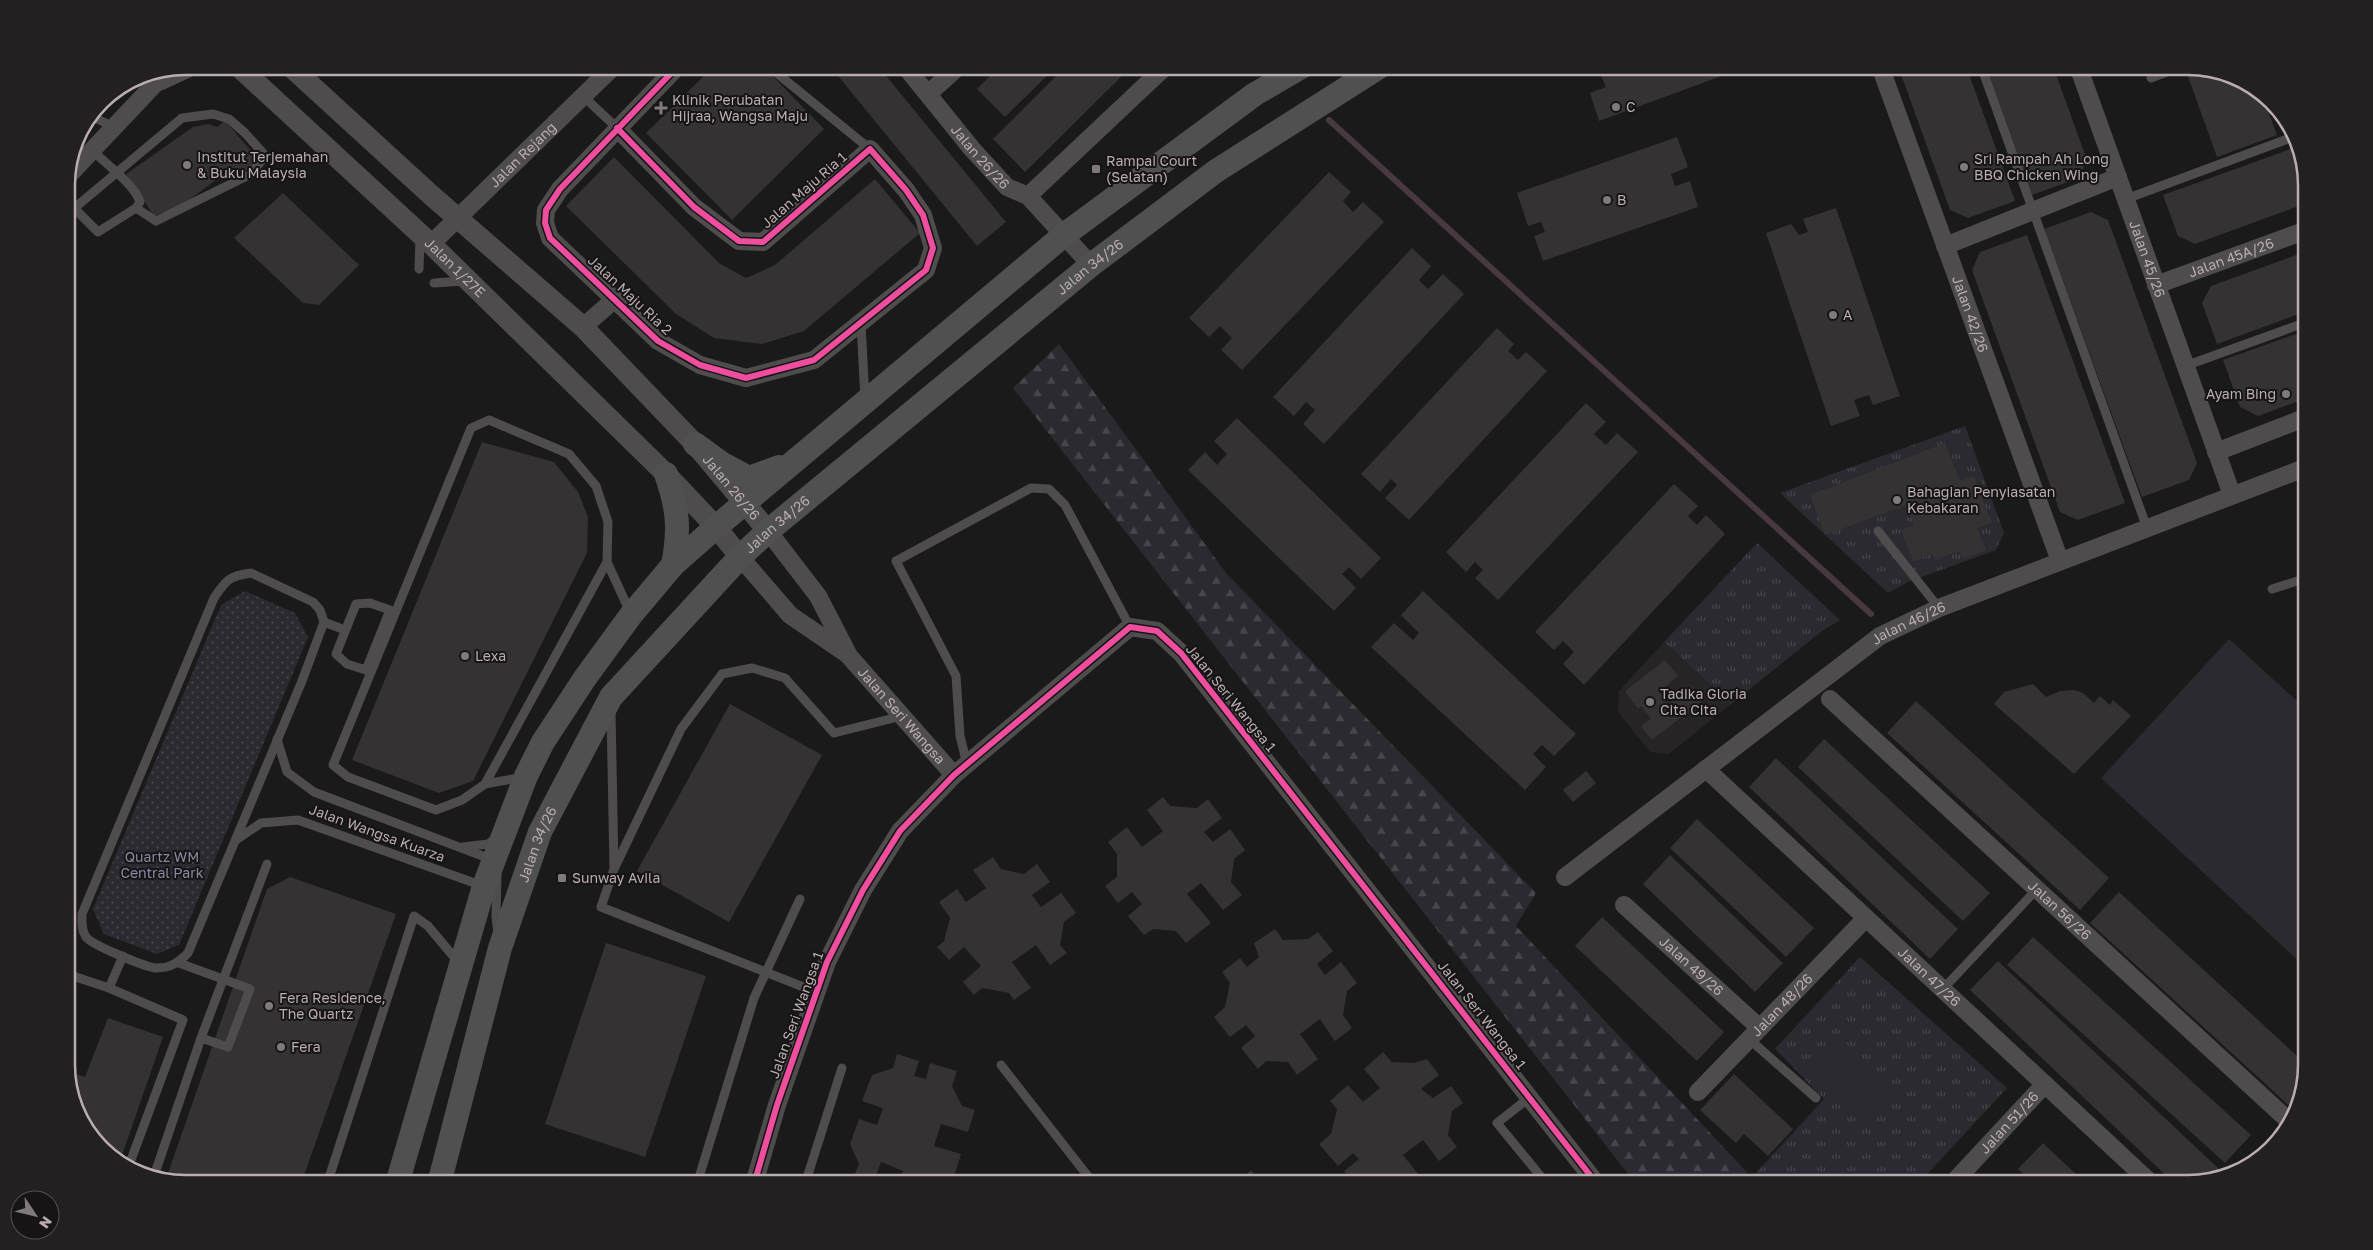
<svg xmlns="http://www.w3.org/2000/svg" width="2373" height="1250" font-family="'Golos Text',sans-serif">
<defs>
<pattern id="grass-dots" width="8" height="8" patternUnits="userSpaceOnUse" patternTransform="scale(1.25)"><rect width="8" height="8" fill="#2a2a30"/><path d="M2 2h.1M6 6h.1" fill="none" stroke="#47464c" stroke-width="1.8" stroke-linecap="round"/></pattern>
<pattern id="forest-firs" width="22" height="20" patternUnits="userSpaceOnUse" patternTransform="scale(1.25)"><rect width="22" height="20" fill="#2a2a30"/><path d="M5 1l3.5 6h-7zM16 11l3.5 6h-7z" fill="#47464c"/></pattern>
<pattern id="park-tufts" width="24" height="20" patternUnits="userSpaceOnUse" patternTransform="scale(1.25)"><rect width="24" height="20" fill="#2a2a30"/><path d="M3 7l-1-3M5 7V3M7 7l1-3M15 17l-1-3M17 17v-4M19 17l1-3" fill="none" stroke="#47464c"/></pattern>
</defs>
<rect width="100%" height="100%" fill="#1a1a1a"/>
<polygon fill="#262424" points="1664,642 1731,704 1669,754 1650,752 1618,712 1619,691"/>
<polygon fill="url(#grass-dots)" points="245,591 295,613 308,637 179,945 157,954 104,934 93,909 221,605"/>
<polygon fill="url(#forest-firs)" points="1059,344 1226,573 1536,893 1516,926 1758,1184 1636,1184 1013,388"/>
<g fill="url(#park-tufts)">
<polygon points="1965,426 2004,533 1996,550 1908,582 1888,593 1780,493"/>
<polygon points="1757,543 1840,620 1822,631 1731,704 1664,642"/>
<polygon points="1860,957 2007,1088 1918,1184 1758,1184 1753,1176 1824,1099 1775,1049"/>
</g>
<g fill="#2a2a30">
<polygon points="2229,639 2307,710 2307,957 2301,963 2101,778"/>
<polygon points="1843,1040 1895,1092 1864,1122 1813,1070"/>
</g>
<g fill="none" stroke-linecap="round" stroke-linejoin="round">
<polyline stroke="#473842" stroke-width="6" points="1329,120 1871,614"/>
</g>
<g fill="#343233">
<polygon points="714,66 763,66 824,129 732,220 646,133"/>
<polygon points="830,66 878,66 1006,222 977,246"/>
<polygon points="1000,66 1057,66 1005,117 977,89"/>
<polygon points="1066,66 1132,66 1025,172 993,139"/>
<polygon points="1581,66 1749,66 1599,121 1590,93 1606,87 1599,71 1585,76"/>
<polygon points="1898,66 1966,66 2015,201 1968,218 1950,210"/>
<polygon points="1985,66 2053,66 2087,160 2079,178 2032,195"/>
<polygon points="2116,66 2146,66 2146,67 2120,76"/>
<polygon points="2195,68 2241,79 2263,98 2277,135 2217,157 2186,71"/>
<polygon points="225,121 259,160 237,178 230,169 184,204 154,216 126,174 193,127 209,124 217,127"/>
<polygon points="1677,137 1688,167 1671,174 1675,186 1690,181 1698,207 1543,261 1534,236 1545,232 1541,222 1528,226 1517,193"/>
<polygon points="2296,147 2307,178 2307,203 2195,244 2178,236 2163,195"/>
<polygon points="614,157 719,263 746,278 775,265 875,179 920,233 804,331 762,344 714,338 676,314 566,206"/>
<polygon points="1329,172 1351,192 1343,201 1353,212 1363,202 1384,222 1242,370 1221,350 1232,338 1220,326 1209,337 1189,318"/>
<polygon points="283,193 359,265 319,305 303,303 234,238"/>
<polygon points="1836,208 1900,396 1873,405 1869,395 1854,400 1860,416 1831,426 1766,233 1791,224 1799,235 1808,232 1803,219"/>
<polygon points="2091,212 2108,220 2197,463 2189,480 2142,497 2044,229"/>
<polygon points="2027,235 2125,503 2078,520 2060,512 1972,270 1980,252"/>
<polygon points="1412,248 1431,266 1419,280 1428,289 1443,274 1464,294 1324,444 1303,424 1315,410 1306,402 1294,416 1273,397"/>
<polygon points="2307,251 2307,311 2217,344 2202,303 2211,286"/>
<polygon points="1497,328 1514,344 1508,351 1518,360 1526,352 1547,371 1409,520 1385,498 1397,485 1391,479 1380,492 1361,474"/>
<polygon points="2307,330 2307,398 2258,416 2240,407 2223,360"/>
<polygon points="1586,403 1606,422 1594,434 1606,445 1617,433 1638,452 1498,600 1475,578 1483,570 1475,562 1466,572 1446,552"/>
<polygon points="1237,418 1381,558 1361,579 1349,567 1342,574 1356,588 1334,611 1188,470 1205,452 1217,465 1227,454 1214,441"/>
<polygon points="482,442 554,462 578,492 588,517 587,553 473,781 439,793 352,760"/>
<polygon points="1945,443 1960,481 1974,476 1992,523 1977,528 1986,550 1963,559 1959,551 1935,560 1932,554 1913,562 1901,530 1914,525 1907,505 1825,535 1810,495"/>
<polygon points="1674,484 1698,506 1688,516 1697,525 1706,515 1725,534 1584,685 1563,664 1574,652 1563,641 1554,650 1535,632"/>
<polygon points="1423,591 1576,734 1554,756 1542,745 1533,754 1546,767 1525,790 1371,647 1394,623 1413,640 1419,633 1401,615"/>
<polygon points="1665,660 1678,676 1659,692 1668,704 1692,686 1703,700 1652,740 1641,726 1651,719 1641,706 1638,709 1625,691"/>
<polygon points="2033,684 2046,697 2060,691 2074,690 2083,693 2094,703 2100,696 2110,705 2113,700 2131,716 2074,774 1994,704 2004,692"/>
<polygon points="1916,701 2109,878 2080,910 1887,733"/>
<polygon points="730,704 822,755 729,922 637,871"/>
<polygon points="1824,739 1990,893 1963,921 1798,767"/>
<polygon points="1776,758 1958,929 1930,959 1749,787"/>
<polygon points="1586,771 1596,783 1573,802 1563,790"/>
<polygon points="1163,797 1170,806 1197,808 1208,799 1222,818 1204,832 1213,842 1230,829 1245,850 1234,859 1231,882 1242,895 1223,910 1201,883 1187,894 1211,923 1186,943 1176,931 1153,929 1144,935 1128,916 1142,904 1132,892 1118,903 1105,886 1117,877 1117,854 1108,842 1127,827 1142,847 1163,831 1147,810"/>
<polygon points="1697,819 1814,928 1786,957 1670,848"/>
<polygon points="1670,855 1783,963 1755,992 1643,884"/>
<polygon points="993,857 1001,869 1024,874 1037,864 1050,882 1032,895 1041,907 1061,893 1076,913 1064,922 1060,945 1067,953 1050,965 1036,945 1012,962 1031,988 1014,1000 1009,993 982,988 974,995 963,982 981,966 964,947 949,960 937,947 944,941 950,918 939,902 957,889 966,902 986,888 973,870"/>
<polygon points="290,877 396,914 301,1184 185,1184 166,1179 267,889"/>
<polygon points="2119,892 2307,1065 2296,1112 2090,923"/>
<polygon points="1602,917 1724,1032 1697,1061 1575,946"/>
<polygon points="1275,929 1283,940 1308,939 1318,932 1333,951 1317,964 1325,975 1341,962 1357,983 1347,991 1343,1015 1352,1028 1335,1041 1320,1019 1300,1034 1318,1059 1297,1075 1288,1062 1266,1061 1258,1069 1241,1048 1255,1036 1246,1025 1230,1037 1214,1017 1225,1007 1230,983 1222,972 1240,958 1247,967 1259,957 1254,943"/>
<polygon points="2033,937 2251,1135 2225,1163 2007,965"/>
<polygon points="606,943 706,976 645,1157 545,1124"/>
<polygon points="1998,961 2219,1169 2212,1177 2188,1184 2175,1184 1970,990"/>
<polygon points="108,1018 163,1037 120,1161 86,1131 67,1073 67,1071 85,1077"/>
<polygon points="1383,1052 1392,1062 1414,1063 1427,1059 1439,1075 1421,1089 1433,1098 1451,1086 1463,1103 1452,1111 1448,1135 1457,1147 1439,1161 1423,1140 1403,1155 1422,1179 1417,1184 1398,1184 1373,1178 1367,1184 1355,1184 1344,1171 1359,1159 1353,1153 1338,1166 1319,1144 1331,1134 1337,1109 1330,1101 1348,1085 1363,1102 1380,1088 1364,1069"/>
<polygon points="897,1054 919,1061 914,1076 926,1079 930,1063 957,1071 952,1086 962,1106 975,1110 968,1132 941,1124 934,1146 961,1154 953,1180 937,1175 917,1184 898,1184 903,1171 881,1162 873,1183 854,1176 859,1164 850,1144 859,1119 877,1125 883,1108 862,1101 872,1075 893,1068"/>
<polygon points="1734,1074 1793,1129 1768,1156 1744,1134 1736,1143 1700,1110"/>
<polygon points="2043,1143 2064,1163 2087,1184 2034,1184 2018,1169"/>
<polygon points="1251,1170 1263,1184 1235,1184"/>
<polygon points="1295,1176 1301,1184 1285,1184"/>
</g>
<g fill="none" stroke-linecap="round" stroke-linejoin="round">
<g stroke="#4f4c4d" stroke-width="9">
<polyline points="768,66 870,149"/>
<polyline points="1981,66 2147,528"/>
<polyline points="2151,78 2182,66"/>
<polyline points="583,96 617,128"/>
<polyline points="91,116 114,127"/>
<polyline points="2286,118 2293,137"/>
<path d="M93 151C106 164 135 185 140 202L136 208 98 232 76 210 78 205 182 118 213 114 229 119 245 133 263 153 262 160 251 174 156 221 136 208"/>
<polyline points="2126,199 2293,137"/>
<polyline points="419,269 420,237"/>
<polyline points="434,283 464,281"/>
<polyline points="861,324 865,399"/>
<polyline points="2185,366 2307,322"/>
<polygon points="489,420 569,454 596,486 608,522 607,562 485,784 462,800 436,810 348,777 333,765 471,428"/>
<polyline points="1878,531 1939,608"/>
<polyline points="607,562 630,612"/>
<path d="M251 573 313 602 320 610 324 622 302 681 188 953C179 962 171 968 157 968 147 968 92 945 86 937 81 930 82 922 82 914L214 598C226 580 229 576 251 573Z"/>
<polyline points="2272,589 2307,578"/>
<polygon points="370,603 390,610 366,670 347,664 336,654 356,604"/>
<polyline points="324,622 345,630"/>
<polyline points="611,712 614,869 601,907 816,992"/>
<polyline points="277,739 287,772 314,792 493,860"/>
<polyline points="967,764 960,736 956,676 896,561 1031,488 1049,489 1065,505 1130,627"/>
<polyline points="485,784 524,777"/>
<polyline points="236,840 261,823 298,820 483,886"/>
<polyline points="463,847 488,844 496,838"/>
<polyline points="615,867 681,729 722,674 752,668 785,678 834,733 902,716"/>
<polyline points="497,875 496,917 498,934"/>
<polyline points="179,963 250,989 228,1047 201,1038"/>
<polyline points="67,974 109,988 183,1020 128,1168"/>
<polyline points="109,988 123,956"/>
<polyline points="1943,989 2038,888"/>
<polyline points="1749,1039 1816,1098"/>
<polyline points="1001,1065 1094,1184"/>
<polyline points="1530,1097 1497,1123 1547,1184"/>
<polyline points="154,1176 201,1038 267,864"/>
<polyline points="327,1184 414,916 428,926 459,963"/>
<polyline points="805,1184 842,1068"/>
</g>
<g stroke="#4f4c4d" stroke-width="18">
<path id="s1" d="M905 66 972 149 1007 187 1028 196 1091 265"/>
<path id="s2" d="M1880 66 2060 561"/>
<path id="s3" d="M2078 66 2232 495"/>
<polyline points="928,94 959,66"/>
<polyline points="617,128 694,207 739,241 763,242 870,149 906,190 923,215 933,248 926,270 814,360 746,378 700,365 658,341 550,238 545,223 546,210 560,189 678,66"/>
<polyline points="66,178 168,70"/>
<polyline points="1028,196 1166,66"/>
<path id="s4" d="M431 244 614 66"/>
<polyline points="1945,246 2118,177"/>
<path id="s5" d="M2156 285 2307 230"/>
<polyline points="583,327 615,299"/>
<polyline points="2216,452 2307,417"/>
<path id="s6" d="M768 531 818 596 849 656 954 775"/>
<polyline points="740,557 790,615 847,654"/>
<path id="s7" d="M1830 699 2290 1122"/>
<path id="s8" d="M1706 769 2152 1184"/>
<path id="s9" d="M1565 877 1880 636 1939 608 2307 467"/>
<path id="s10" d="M1624 905 1760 1028"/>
<path id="s11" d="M1698 1092 1866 918"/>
<polyline points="754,1184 777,1105 827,962 863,890 900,831 954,775 1130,627 1157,631 1181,653 1597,1184"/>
<path id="s12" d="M1952 1184 2045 1084"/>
</g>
<g stroke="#4f4c4d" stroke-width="21">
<path id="s13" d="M238 66 431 244 666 474 716 527 740 557"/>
<path id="s14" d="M290 66 431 195 583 327 695 444 768 531"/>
<polyline points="160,80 190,66"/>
</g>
<g stroke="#515050" stroke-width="24">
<polyline points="695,444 721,463 749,478 779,467"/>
<path d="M666 474C678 508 680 529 673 565"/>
<polyline points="397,1184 484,886 526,776 543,742 585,678 631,615 673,565 716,527 1064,235 1255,94 1303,66"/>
<path id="s15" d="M439 1184 500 948 540 832 611 697 740 557 768 531 1091 265 1216 171 1381 66"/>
</g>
<polyline stroke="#4f4c4d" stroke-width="9" points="697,1184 754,998 800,899"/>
<defs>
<g id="cycleway">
<polyline points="617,128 694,207 739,241 763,242 870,149 906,190 923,215 933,248 926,270 814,360 746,378 700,365 658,341 550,238 545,223 546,210 560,189 678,66"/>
<polyline points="754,1184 777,1105 827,962 863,890 900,831 954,775 1130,627 1157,631 1181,653 1597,1184"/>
</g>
</defs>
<use href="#cycleway" stroke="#161414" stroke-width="9"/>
<use href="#cycleway" stroke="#ef4d9e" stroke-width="6"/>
</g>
<g fill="#817a7d" stroke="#161414" stroke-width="2">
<circle cx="1616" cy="107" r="5"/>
<path d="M658.5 100.5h5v5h5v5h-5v5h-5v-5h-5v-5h5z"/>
<circle cx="187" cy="165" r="5"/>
<circle cx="1964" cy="167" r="5"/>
<rect x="1091" y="164" width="10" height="10" rx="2.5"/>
<circle cx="1607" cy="200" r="5"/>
<circle cx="1833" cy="315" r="5"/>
<circle cx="2286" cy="394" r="5"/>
<circle cx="1897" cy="500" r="5"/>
<circle cx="465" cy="656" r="5"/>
<circle cx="1650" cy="702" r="5"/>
<rect x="557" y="873" width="10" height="10" rx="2.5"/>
<circle cx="269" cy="1006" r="5"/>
<circle cx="281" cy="1047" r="5"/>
</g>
<g text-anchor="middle" stroke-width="4" stroke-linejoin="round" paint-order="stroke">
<g font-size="14" fill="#b9adb2" stroke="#161414" text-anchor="start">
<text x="672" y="105">Klinik Perubatan<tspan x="672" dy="16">Hijraa, Wangsa Maju</tspan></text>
<text x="1626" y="112">C</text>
<text x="197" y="162">Institut Terjemahan<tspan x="197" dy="16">&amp; Buku Malaysia</tspan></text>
<text x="1974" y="164">Sri Rampah Ah Long<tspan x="1974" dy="16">BBQ Chicken Wing</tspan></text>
<text x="1106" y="166">Rampai Court<tspan x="1106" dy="16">(Selatan)</tspan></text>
<text x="1617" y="205">B</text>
<text x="1843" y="320">A</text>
<text x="2276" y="399" text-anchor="end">Ayam Bing</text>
<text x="1907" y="497">Bahagian Penyiasatan<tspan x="1907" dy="16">Kebakaran</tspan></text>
<text x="475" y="661">Lexa</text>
<text x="1660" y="699">Tadika Gloria<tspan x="1660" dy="16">Cita Cita</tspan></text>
<text x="572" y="883">Sunway Avila</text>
<text x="279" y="1003">Fera Residence,<tspan x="279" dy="16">The Quartz</tspan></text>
<text x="291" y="1052">Fera</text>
</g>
<g font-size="14" fill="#b9adb2" stroke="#161414">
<text dy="5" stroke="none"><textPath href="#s4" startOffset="128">Jalan Rejang</textPath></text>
<text dy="5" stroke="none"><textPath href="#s1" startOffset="118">Jalan 26/26</textPath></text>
<text transform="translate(804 190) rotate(-41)" y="5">Jalan Maju Ria 1</text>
<text dy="5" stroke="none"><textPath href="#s5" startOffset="80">Jalan 45A/26</textPath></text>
<text dy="5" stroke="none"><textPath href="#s3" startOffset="205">Jalan 45/26</textPath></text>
<text dy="5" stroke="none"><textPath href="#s13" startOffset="296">Jalan 1/27E</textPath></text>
<text dy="5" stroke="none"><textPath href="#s15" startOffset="1164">Jalan 34/26</textPath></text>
<text transform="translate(630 295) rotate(43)" y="5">Jalan Maju Ria 2</text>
<text dy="5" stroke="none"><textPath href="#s2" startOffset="264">Jalan 42/26</textPath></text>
<text dy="5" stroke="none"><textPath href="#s14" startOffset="611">Jalan 26/26</textPath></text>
<text dy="5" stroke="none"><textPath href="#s15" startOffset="759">Jalan 34/26</textPath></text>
<text dy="5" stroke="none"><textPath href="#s9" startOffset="428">Jalan 46/26</textPath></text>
<text transform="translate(1231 698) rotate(51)" y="5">Jalan Seri Wangsa 1</text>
<text dy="5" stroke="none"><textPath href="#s6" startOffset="229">Jalan Seri Wangsa</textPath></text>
<text transform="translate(377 833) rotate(20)" y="5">Jalan Wangsa Kuarza</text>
<text dy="5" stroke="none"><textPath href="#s15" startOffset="354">Jalan 34/26</textPath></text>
<text dy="5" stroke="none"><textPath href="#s7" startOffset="312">Jalan 56/26</textPath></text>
<text dy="5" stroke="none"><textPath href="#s10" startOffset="91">Jalan 49/26</textPath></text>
<text dy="5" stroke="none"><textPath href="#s8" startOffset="305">Jalan 47/26</textPath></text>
<text dy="5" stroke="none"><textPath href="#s11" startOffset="121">Jalan 48/26</textPath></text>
<text transform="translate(796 1015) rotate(-70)" y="5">Jalan Seri Wangsa 1</text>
<text transform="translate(1482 1015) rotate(52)" y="5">Jalan Seri Wangsa 1</text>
<text dy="5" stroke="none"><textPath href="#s12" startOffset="84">Jalan 51/26</textPath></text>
</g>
<g font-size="14" fill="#8788a1" stroke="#161414">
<text x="162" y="862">Quartz WM<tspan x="162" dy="16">Central Park</tspan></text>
</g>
</g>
<path d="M0 0H2373V1250H0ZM185 75H2188A110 110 0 0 1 2298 185V1065A110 110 0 0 1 2188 1175H185A110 110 0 0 1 75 1065V185A110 110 0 0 1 185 75Z" fill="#232021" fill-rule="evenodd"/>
<path fill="none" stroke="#b9adb2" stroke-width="2.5" d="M185 75H2188A110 110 0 0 1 2298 185V1065A110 110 0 0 1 2188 1175H185A110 110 0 0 1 75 1065V185A110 110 0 0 1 185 75Z"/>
<g transform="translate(35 1215) rotate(125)"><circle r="24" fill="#161414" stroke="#575153"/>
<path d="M0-4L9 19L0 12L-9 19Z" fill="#817a7d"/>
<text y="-8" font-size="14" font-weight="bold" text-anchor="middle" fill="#b9adb2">N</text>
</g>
</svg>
